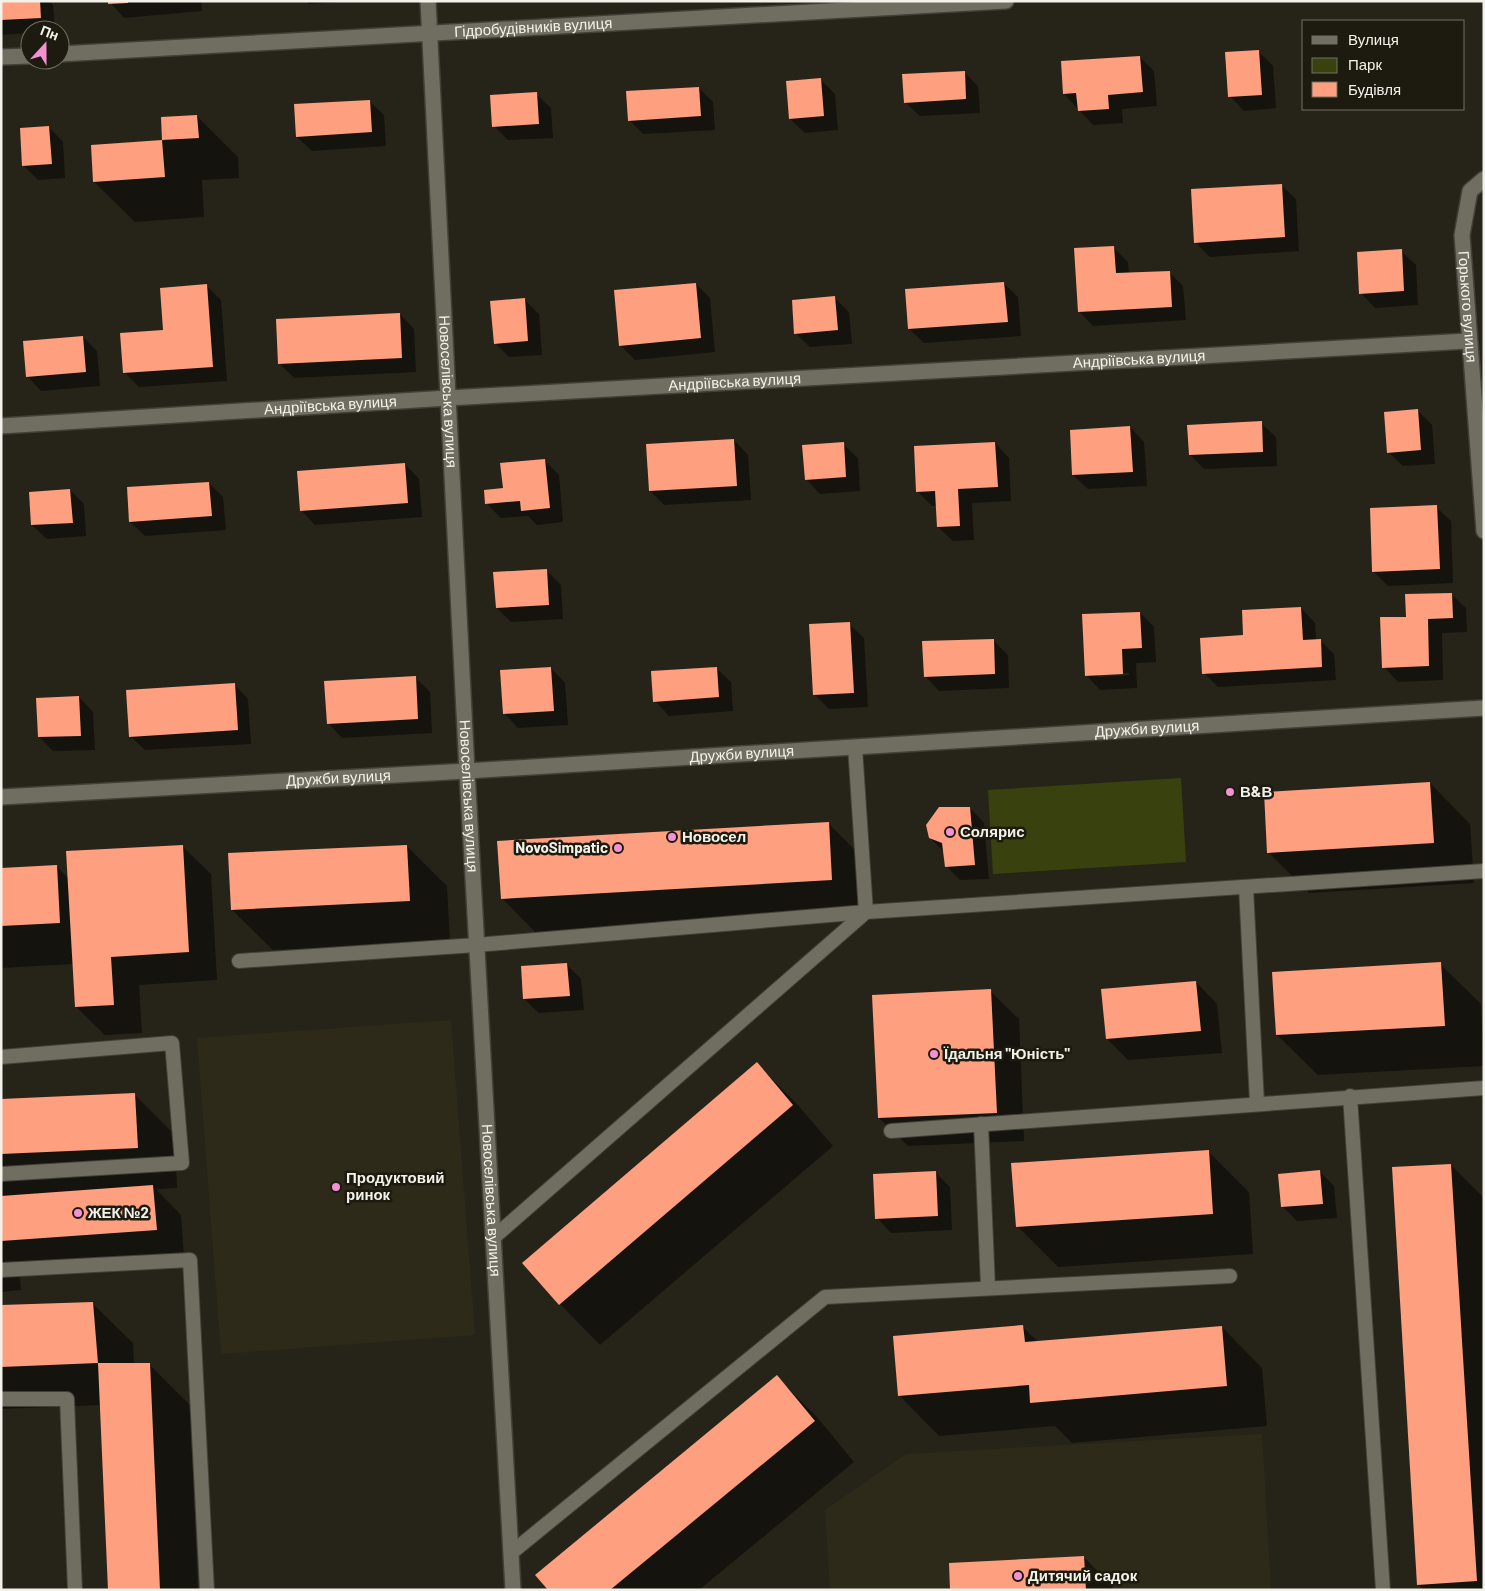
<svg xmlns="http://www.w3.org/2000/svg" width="1485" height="1591" font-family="Barlow,sans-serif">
<rect width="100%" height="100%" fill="#262419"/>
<g fill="#2e2a19">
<polygon points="451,1020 475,1335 221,1354 197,1038"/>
<polygon points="1262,1434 1271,1590 830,1590 825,1510 906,1454"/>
</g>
<polygon fill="#39420e" points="1181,778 1186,862 993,874 988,790"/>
<g fill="#0007" fill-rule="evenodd">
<polygon points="1,1 49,1 53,5 55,30 30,30 30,33 1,35"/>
<polygon points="109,1 201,1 202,11 124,18"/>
<polygon points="306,1 356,1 309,4"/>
<polygon points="1258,51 1273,66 1276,108 1244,111 1230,96"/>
<polygon points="1140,57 1154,71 1157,106 1122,109 1123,123 1093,125 1064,94"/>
<polygon points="964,72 978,86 980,113 920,116 905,102"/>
<polygon points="821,80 835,94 838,130 805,133 790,119"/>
<polygon points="699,88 713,102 715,130 643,134 629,120"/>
<polygon points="536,94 551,108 553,138 508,140 494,126"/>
<polygon points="369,101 384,115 386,146 312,151 297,137"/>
<polygon points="197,116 238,157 239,178 202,180 204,217 135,222 94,182 92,146 164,141 162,118"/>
<polygon points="49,127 63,142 65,178 38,180 23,165"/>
<polygon points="1281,185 1296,199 1299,251 1210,257 1195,242"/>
<polygon points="1113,247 1128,262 1129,274 1169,272 1183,286 1186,320 1093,326 1079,311"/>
<polygon points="1401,251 1416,265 1418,305 1375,308 1361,293"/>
<polygon points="1004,283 1018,297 1021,336 924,343 909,329"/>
<polygon points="696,284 710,298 715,352 635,360 620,345"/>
<polygon points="207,286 221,300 227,381 139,387 124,372"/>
<polygon points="835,298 849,312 852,344 810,347 795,333"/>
<polygon points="524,299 539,314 542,355 509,357 495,343"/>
<polygon points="400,314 414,329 416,372 294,378 280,364"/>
<polygon points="83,337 97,351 100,386 41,391 27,376"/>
<polygon points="1417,410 1432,425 1435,464 1403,466 1388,452"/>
<polygon points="1261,423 1276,437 1277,466 1204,469 1190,455"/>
<polygon points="1130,427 1144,442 1147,486 1088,489 1073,475"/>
<polygon points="734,440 748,455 751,500 664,505 650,491"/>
<polygon points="995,443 1009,458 1011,501 972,503 974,540 953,541 938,527 937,506 932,506 918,492"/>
<polygon points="843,444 858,458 860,491 820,494 806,479"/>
<polygon points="544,460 559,475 563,522 537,525 528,516 501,518 487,504"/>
<polygon points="405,464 419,479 422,517 315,525 301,510"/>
<polygon points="209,483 223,497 226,530 145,536 130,522"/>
<polygon points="70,490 84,504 86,536 47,539 32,525"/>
<polygon points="1436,507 1451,521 1453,583 1388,586 1374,572"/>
<polygon points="546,570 561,585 563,619 511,622 497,608"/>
<polygon points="1451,594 1466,608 1467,632 1442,633 1443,680 1398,682 1384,667 1407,618"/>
<polygon points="1301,608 1315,623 1316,640 1320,640 1334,654 1336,680 1218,687 1204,673 1244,636"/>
<path d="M1140 613 1154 627 1156 662 1136 663 1137 688 1100 690 1086 675ZM1129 673V675L1098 677V674Z"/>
<polygon points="849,624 864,638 868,707 829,709 815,695"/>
<polygon points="993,640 1008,655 1009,688 939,691 925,676"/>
<polygon points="551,668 565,683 568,725 518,728 504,713"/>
<polygon points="716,668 731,682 733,711 669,716 655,701"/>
<polygon points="416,678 430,692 432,733 342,738 328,723"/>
<polygon points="234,684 248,699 251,744 145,750 130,736"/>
<polygon points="79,697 93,712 95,750 53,751 39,737"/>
<polygon points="1430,783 1470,824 1474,883 1309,893 1269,853"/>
<polygon points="970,808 984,823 989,879 960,880 946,866 944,852 930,838"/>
<polygon points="828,823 869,864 872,920 542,939 502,898"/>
<polygon points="182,846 211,874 217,980 139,985 142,1033 105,1035 76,1007 74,964 1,968 1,869 56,866 69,879"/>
<polygon points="407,846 447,886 450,942 273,950 232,910"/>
<polygon points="1440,964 1481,1004 1484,1066 1318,1075 1277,1035"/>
<polygon points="567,965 581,979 584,1010 539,1013 524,999"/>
<polygon points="1196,982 1217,1004 1222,1053 1128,1060 1107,1039"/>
<polygon points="990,991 1019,1019 1024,1141 908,1146 879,1118"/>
<polygon points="757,1064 797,1104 833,1146 600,1345 560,1304 524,1263"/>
<polygon points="134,1094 175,1135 177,1188 156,1189 181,1215 184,1258 19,1270 21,1290 1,1292 1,1100"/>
<polygon points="1208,1151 1249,1192 1253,1254 1058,1267 1017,1226"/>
<polygon points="1451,1165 1484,1198 1484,1590 1424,1590 1418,1584"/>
<polygon points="935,1172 950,1187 952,1230 891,1233 877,1218"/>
<polygon points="1320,1172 1334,1186 1337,1218 1297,1221 1283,1207"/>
<polygon points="92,1303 133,1343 134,1364 149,1364 190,1405 198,1590 109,1590 101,1405 1,1409 1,1307"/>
<polygon points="1023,1327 1038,1342 1222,1327 1262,1368 1267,1426 1072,1443 1055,1426 939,1436 899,1395"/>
<polygon points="777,1377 817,1417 854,1462 699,1590 550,1590"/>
<polygon points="1084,1557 1112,1586 1113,1590 952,1590"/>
</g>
<g fill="#fe9f80">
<polygon points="1,1 40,1 41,18 1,20"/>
<polygon points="108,1 128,1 128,3 108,4"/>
<polygon points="1259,50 1262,95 1228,97 1225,52"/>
<polygon points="1140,56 1143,92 1108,95 1109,109 1078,111 1076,93 1063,94 1061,61"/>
<polygon points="965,71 966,99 904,103 902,74"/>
<polygon points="821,78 824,116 789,119 786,81"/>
<polygon points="699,87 701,116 628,121 626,91"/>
<polygon points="537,92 539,124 492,127 490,95"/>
<polygon points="370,100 372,132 296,137 294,104"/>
<polygon points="197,115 199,138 162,140 165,177 93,182 91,145 162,140 161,117"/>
<polygon points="49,126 52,164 22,166 20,128"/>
<polygon points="1282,184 1285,237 1194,243 1191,189"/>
<polygon points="1114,246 1116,273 1170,271 1172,307 1078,312 1074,248"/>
<polygon points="1402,249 1404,291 1359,294 1357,252"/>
<polygon points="1004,282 1008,322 908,329 905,289"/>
<polygon points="696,283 701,338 619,346 614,290"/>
<polygon points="207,284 213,367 123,373 120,333 163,330 160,288"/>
<polygon points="835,296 838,330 794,334 792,300"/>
<polygon points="525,298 528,341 494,344 490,301"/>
<polygon points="400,313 402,358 278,364 276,319"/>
<polygon points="83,336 86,372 26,377 23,341"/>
<polygon points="1418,409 1421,450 1387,453 1384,412"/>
<polygon points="1262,421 1263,452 1189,455 1187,425"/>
<polygon points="1130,426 1133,472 1072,475 1070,430"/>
<polygon points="734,439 737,486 649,491 646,444"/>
<polygon points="844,442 846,477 805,480 802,445"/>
<polygon points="995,442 998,487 958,489 960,526 937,527 935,491 916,492 914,446"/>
<polygon points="545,459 550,508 521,511 520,501 485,504 484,490 503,488 500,463"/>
<polygon points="405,463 408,503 300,511 297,471"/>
<polygon points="209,482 212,516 129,522 127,487"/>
<polygon points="70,489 73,523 31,525 29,492"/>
<polygon points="1437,505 1440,569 1372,572 1370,508"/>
<polygon points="547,569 549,605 496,608 493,572"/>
<polygon points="1452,593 1453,618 1428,619 1429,666 1382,668 1380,617 1406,617 1405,594"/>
<polygon points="1301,607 1303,640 1321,639 1322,667 1202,674 1200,638 1243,635 1242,610"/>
<polygon points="1140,612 1142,648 1122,649 1123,674 1085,676 1082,614"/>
<polygon points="850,622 854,693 813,695 809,624"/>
<polygon points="994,639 995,674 924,677 922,641"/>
<polygon points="551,667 554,711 503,714 500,670"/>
<polygon points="717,667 719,697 653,702 651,671"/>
<polygon points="416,676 418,719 327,724 324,681"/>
<polygon points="235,683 238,730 129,737 126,690"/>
<polygon points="79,696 81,736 38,737 36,698"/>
<polygon points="1430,782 1434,843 1267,853 1264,792"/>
<polygon points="939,807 970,807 975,865 945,867 942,843 929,838 926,825"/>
<polygon points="829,822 832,880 501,899 497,841"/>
<polygon points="183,845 189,952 111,957 114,1005 75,1007 66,851"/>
<polygon points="407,845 410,901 231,910 228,853"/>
<polygon points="57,865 60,923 1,926 1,868"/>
<polygon points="1441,962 1445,1026 1276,1035 1272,972"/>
<polygon points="567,963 570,996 523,999 521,966"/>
<polygon points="1196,981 1201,1031 1106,1039 1101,989"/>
<polygon points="991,989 997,1113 878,1118 872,995"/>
<polygon points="757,1062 793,1105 559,1305 522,1263"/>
<polygon points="135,1093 138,1148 1,1154 1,1099"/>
<polygon points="1209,1150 1213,1214 1016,1227 1011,1163"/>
<polygon points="1451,1164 1477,1581 1417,1585 1392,1167"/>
<polygon points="1320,1170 1323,1204 1281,1207 1278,1174"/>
<polygon points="936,1171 938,1216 875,1219 873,1174"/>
<polygon points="153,1185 157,1230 1,1241 1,1196"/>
<polygon points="93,1302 98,1363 1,1367 1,1305"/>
<polygon points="1023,1325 1025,1342 1222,1326 1227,1386 1030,1403 1029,1385 898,1396 893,1336"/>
<polygon points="98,1363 150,1363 160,1590 108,1590"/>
<polygon points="777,1375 815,1421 610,1590 548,1590 535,1575"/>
<polygon points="1084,1556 1086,1590 950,1590 949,1563"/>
</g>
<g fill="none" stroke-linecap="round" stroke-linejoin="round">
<defs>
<g id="service">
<polyline points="1246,887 1257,1103"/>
<polyline points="239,961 476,945 866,912 1484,871"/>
<polyline points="1,1057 172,1043 182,1163 1,1174"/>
<polyline points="1350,1096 1383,1590"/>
<polyline points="981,1124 988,1287"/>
<polyline points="891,1131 1484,1088"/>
<polyline points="493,1238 866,912 855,747"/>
<polyline points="1,1270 190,1260 207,1590"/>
<polyline points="1,1399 67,1399 75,1590"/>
<polyline points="511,1553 825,1297 1230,1276"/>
</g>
<g id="minor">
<path id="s1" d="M428 1 467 771 513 1590"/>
<path id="s2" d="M60 54 1006 1"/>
<polyline points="1,57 30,56"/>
<path id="s3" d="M1484 179 1470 191 1462 235 1484 531"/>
<path id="s4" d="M1 426 448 398 1468 341"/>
<path id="s5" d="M1 797 467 771 1484 708"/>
</g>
</defs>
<use href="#service" stroke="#413f37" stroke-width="16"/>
<use href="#minor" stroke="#413f37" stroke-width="18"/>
<use href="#service" stroke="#706e61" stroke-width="14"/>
<use href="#minor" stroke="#706e61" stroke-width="15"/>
</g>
<g fill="#f491d3" stroke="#1d1b10" stroke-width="2">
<circle cx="1230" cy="792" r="5"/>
<circle cx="950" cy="832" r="5"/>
<circle cx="672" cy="837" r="5"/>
<circle cx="618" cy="848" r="5"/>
<circle cx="934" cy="1054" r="5"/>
<circle cx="336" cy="1187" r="5"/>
<circle cx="78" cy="1213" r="5"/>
<circle cx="1018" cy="1576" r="5"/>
</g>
<g text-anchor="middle" stroke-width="5" stroke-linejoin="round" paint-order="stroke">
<g font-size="15" fill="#f3f2ea" stroke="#1d1b10">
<text dy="5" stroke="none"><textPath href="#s2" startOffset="474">Гідробудівників вулиця</textPath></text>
<text dy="5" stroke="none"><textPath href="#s3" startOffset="135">Горького вулиця</textPath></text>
<text dy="5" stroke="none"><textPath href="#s4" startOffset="1140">Андріївська вулиця</textPath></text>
<text dy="5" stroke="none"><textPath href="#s4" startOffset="735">Андріївська вулиця</textPath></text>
<text dy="5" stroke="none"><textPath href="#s1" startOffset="391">Новоселівська вулиця</textPath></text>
<text dy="5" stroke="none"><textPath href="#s4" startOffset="330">Андріївська вулиця</textPath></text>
<text dy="5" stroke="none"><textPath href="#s5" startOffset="1148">Дружби вулиця</textPath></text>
<text dy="5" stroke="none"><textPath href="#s5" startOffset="742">Дружби вулиця</textPath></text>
<text dy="5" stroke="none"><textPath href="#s5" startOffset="338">Дружби вулиця</textPath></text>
<text dy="5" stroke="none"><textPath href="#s1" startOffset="796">Новоселівська вулиця</textPath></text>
<text dy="5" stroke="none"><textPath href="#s1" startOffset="1201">Новоселівська вулиця</textPath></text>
</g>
<g font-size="15" font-weight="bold" fill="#f3f2ea" stroke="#1d1b10" text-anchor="start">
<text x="1240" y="797">В&amp;В</text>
<text x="960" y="837">Солярис</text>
<text x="682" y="842">Новосел</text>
<text x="608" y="853" text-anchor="end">NovoSimpatic</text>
<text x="944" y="1059">Їдальня "Юність"</text>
<text x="346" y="1183">Продуктовий<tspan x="346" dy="17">ринок</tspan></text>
<text x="88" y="1218">ЖЕК №2</text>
<text x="1028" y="1581">Дитячий садок</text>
</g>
</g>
<rect width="1485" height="1591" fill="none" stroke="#f3f2ea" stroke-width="5"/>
<rect x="1302" y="20" width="162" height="90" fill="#1d1b10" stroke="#737167"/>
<rect x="1312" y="36" width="25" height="8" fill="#706e61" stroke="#737167"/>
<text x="1348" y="45" font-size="15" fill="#f3f2ea">Вулиця</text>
<rect x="1312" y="58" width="25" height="15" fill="#39420e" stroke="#737167"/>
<text x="1348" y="70" font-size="15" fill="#f3f2ea">Парк</text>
<rect x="1312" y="82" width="25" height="15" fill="#fe9f80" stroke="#737167"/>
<text x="1348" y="95" font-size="15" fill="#f3f2ea">Будівля</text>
<g transform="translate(45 45) rotate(21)"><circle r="24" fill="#1d1b10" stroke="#737167"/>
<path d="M0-4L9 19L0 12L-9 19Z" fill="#f491d3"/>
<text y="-8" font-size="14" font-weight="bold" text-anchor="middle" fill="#f3f2ea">Пн</text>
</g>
</svg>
